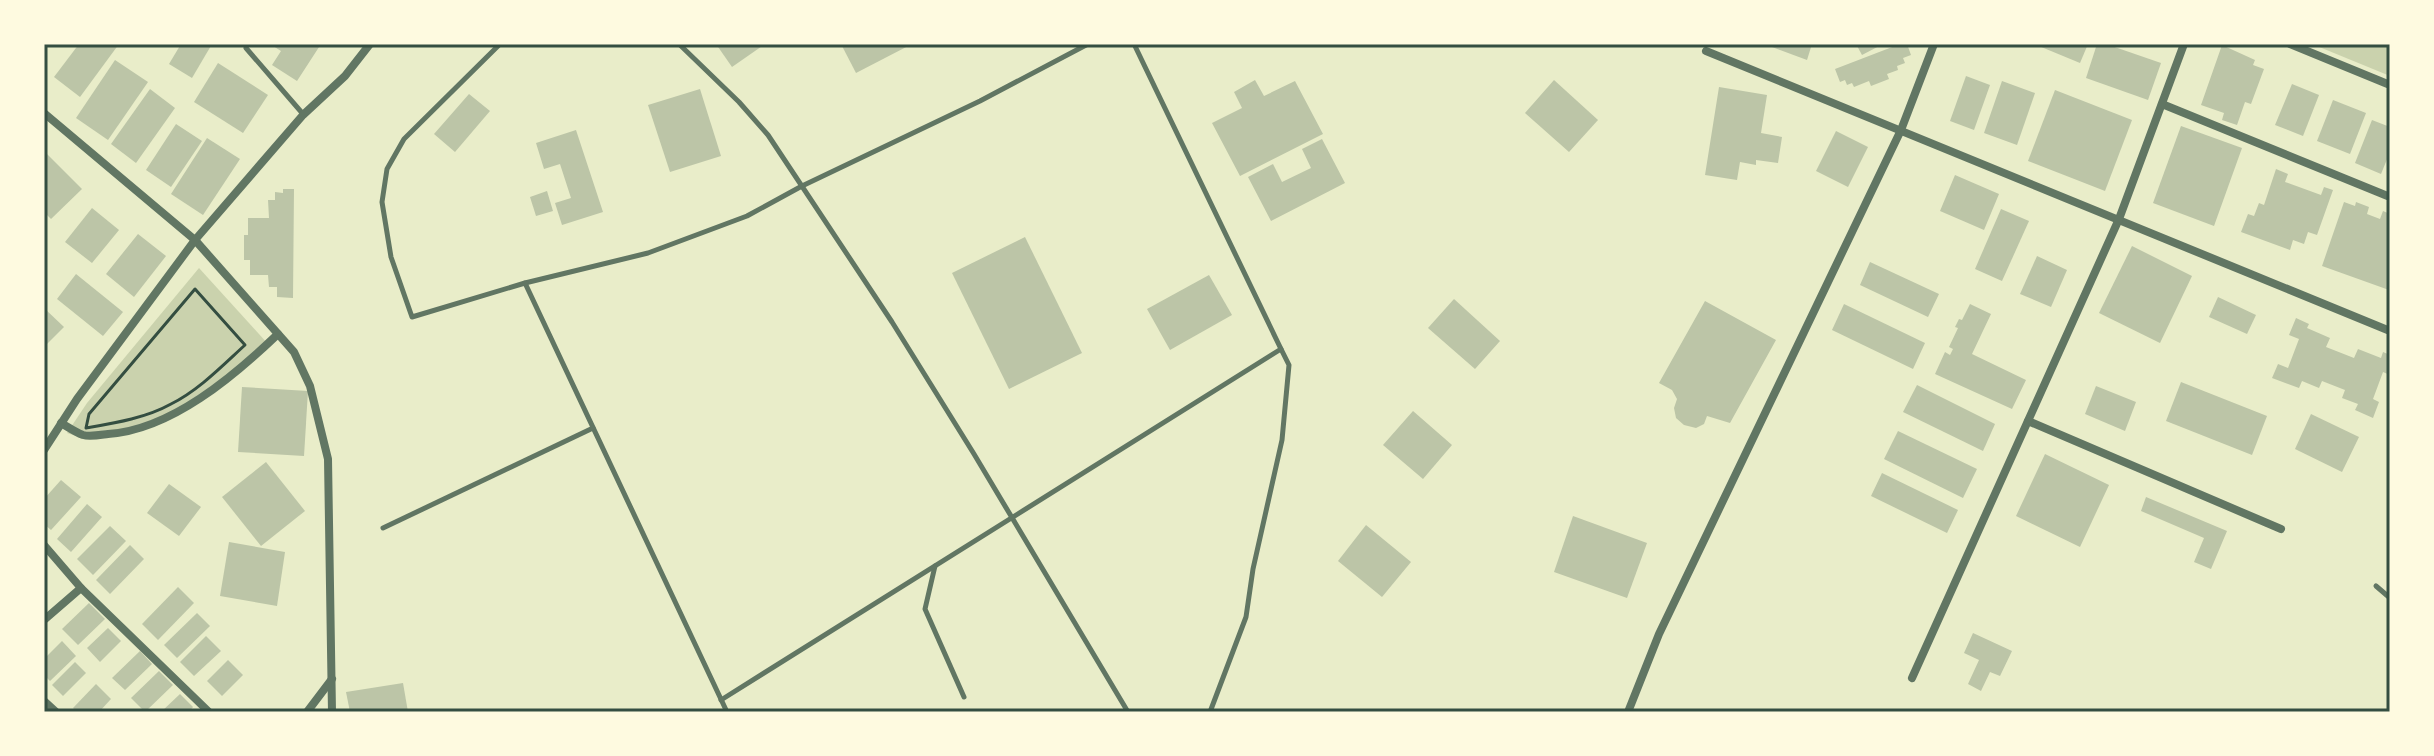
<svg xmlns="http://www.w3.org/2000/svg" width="2434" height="756" font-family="'PT Sans Narrow',sans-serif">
<rect width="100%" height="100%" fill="#e9edc9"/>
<g fill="#cad2ad">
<polygon points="2312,44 2390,44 2390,76"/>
<polygon points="199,268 268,344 195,403 154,423 85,439 67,433 87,403"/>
</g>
<g fill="#bcc5a7">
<polygon points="79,44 119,44 80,97 54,77"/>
<polygon points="181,44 212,44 192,78 169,64"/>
<polygon points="270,44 321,44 297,81 272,65 281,51"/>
<polygon points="716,44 765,44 732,67"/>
<polygon points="841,44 912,44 856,73"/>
<polygon points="1764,44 1812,44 1807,60"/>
<polygon points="1856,44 1883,44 1862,55"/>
<polygon points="1900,44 1907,44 1911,55 1903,58 1905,63 1897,66 1898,70 1887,74 1889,79 1871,86 1869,81 1854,87 1852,83 1847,85 1845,80 1840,82 1835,69"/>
<polygon points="2034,44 2088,44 2080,63"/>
<polygon points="2097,44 2106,44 2161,63 2148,100 2086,78"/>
<polygon points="2222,45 2255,60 2253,65 2264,69 2251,104 2245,102 2237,125 2222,120 2224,113 2201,105"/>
<polygon points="115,60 148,82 108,140 76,118"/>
<polygon points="218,63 268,95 243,133 194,102"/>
<polygon points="1966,76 1990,85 1974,130 1950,121"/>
<polygon points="1255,80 1264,96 1295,81 1323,134 1240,176 1212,123 1242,108 1234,92"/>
<polygon points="1554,80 1598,120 1569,152 1525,113"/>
<polygon points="2002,81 2035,93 2017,145 1984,133"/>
<polygon points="2292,84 2319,95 2303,136 2275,125"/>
<polygon points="1719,87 1767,95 1761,133 1782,137 1778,163 1756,160 1756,165 1740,162 1737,180 1705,175"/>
<polygon points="150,89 175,108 136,163 111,144"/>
<polygon points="700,89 721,156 670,172 648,105"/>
<polygon points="2055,90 2132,120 2105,191 2028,161"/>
<polygon points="469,94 490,111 455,152 434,134"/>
<polygon points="2333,100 2366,113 2350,154 2317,141"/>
<polygon points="2372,120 2390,127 2390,152 2381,174 2355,163"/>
<polygon points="176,124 202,141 171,187 146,170"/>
<polygon points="2181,126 2242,148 2214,226 2153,203"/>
<polygon points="576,130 603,212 562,225 555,203 571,198 560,164 544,169 536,143"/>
<polygon points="1836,131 1868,147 1848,187 1816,171"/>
<polygon points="207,138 240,159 203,215 171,194"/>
<polygon points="1322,139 1345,183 1271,221 1248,177 1273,164 1282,182 1311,168 1302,149"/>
<polygon points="44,151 82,189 51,219 44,212"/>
<polygon points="2276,169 2288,174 2285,182 2321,195 2324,187 2333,190 2317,235 2308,232 2304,244 2293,240 2290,250 2241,232 2248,214 2254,216 2259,203 2264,205"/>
<polygon points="1955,175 1999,194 1984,230 1940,211"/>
<polygon points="283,189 294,189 293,298 277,297 277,287 269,287 268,275 250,275 250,260 244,260 244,235 248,235 248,218 269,218 268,200 275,200 275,192 283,193"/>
<polygon points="547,191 553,211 536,216 530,197"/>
<polygon points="2344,202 2355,206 2356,202 2369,207 2367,214 2380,219 2383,211 2390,214 2389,290 2322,266"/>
<polygon points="92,208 119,230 92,263 65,242"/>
<polygon points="2001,209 2029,221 2002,281 1975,269"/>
<polygon points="138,234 166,256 134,297 106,274"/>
<polygon points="1025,237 1082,353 1009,389 952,273"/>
<polygon points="2132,246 2192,276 2160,343 2099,313"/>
<polygon points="2037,256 2067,270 2051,307 2020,294"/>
<polygon points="1870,262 1939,294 1928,317 1860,285"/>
<polygon points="76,274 123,312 103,336 57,299"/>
<polygon points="1209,275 1232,315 1170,350 1147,309"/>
<polygon points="2218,297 2256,315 2247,334 2209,317"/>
<polygon points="1454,299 1500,341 1475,369 1428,328"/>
<polygon points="1705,301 1776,340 1730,423 1707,416 1704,424 1696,428 1684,425 1676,418 1674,408 1677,399 1672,390 1659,383"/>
<polygon points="1844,304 1925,343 1913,369 1832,330"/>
<polygon points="1970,304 1991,314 1972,354 2026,380 2012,409 1935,374 1945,352 1950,355 1953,349 1949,347 1958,328 1955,327 1959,319 1962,320"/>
<polygon points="44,308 64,327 44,347"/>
<polygon points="2296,318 2309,324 2307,328 2330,338 2326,347 2354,358 2358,349 2381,358 2383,352 2390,355 2390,375 2383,372 2373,399 2379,402 2373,418 2355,410 2358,404 2342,398 2345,390 2322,381 2319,388 2302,381 2299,388 2272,378 2278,364 2288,368 2299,339 2289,335"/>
<polygon points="2181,382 2267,416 2252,455 2166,421"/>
<polygon points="1917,385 1995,424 1983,451 1903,412"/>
<polygon points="2096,386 2136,402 2125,431 2085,414"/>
<polygon points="242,387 308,391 304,456 238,452"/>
<polygon points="1413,411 1452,445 1423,479 1383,445"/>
<polygon points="2311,414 2359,437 2342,472 2295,449"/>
<polygon points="1898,431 1977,469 1963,498 1884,459"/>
<polygon points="2045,454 2109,485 2080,547 2016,516"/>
<polygon points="266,462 305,511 261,546 222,497"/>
<polygon points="1882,473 1958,510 1947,533 1871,496"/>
<polygon points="61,480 81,497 51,530 44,524 44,499"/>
<polygon points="169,484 201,507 179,536 147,513"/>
<polygon points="2146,497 2227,531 2211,569 2194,562 2204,538 2141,511"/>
<polygon points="87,504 102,517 71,552 57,539"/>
<polygon points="1573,516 1647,543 1627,598 1554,572"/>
<polygon points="1366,525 1411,562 1382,597 1338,561"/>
<polygon points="110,526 126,541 93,575 77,559"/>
<polygon points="229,542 285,552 277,606 220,596"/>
<polygon points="130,545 144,559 110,594 96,580"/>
<polygon points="178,587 194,603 158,640 142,624"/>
<polygon points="89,603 105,619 78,645 62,629"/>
<polygon points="197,613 210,626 177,658 164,645"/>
<polygon points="108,628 121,641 100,662 87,648"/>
<polygon points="1973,633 2012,651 2000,676 1990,672 1981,691 1968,684 1979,660 1964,653"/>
<polygon points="206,636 221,651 194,676 180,662"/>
<polygon points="62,641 76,656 50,681 44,675 44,659"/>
<polygon points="140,651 152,664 125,690 112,678"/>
<polygon points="228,660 243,675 222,696 207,681"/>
<polygon points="75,662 86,673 63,696 52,685"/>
<polygon points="159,671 173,685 145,712 131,698"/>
<polygon points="403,683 408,712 350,712 346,692"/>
<polygon points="96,684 111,699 99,712 77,712 73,708"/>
<polygon points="180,694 193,707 189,712 161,712"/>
</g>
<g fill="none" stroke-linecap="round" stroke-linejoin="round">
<path stroke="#344e41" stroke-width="3" d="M195 289 245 345C222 366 199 390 171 404 146 418 115 423 86 428L89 414Z"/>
<g stroke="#617663" stroke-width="5">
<polyline points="500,44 404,139 387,169 382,202 391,257 412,317 525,283 648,253 747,216 802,186 980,101 1088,44"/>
<polyline points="679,44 739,102 768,135 892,322 974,454 1128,712"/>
<polyline points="246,48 303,114"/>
<polyline points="525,283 727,712"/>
<polyline points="383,528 593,428"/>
<polyline points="935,566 925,609 964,697"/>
<polyline points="2376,586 2390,598"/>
<polyline points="721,700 1281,349 1134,44"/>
<polyline points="1210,712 1246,617 1253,569 1282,440 1289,365 1281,349"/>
</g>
<g stroke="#617663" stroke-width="8">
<polyline points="2290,44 2390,85"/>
<polyline points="1706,51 2390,331"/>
<polyline points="2162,104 2390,197"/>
<polyline points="44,113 195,240 294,352 310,386 328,459 332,712"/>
<polyline points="2028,421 2281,529"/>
<path d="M61 423C68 427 75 432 83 435 90 437 100 435 108 434 171 430 234 376 278 334"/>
<polyline points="44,450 77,399 195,240 303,115 345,76 370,44"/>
<polyline points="44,545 81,588 209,712"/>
<polyline points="44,620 81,588"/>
<polyline points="1912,678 2119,219 2184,44"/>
<polyline points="44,701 56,712"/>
<polyline points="307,712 332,679"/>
<polyline points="1628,712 1659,634 1901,130 1934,44"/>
</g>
</g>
<rect width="2434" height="756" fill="none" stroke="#fefae0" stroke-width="92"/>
<rect x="46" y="46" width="2342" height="664" fill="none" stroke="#344e41" stroke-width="3"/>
</svg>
